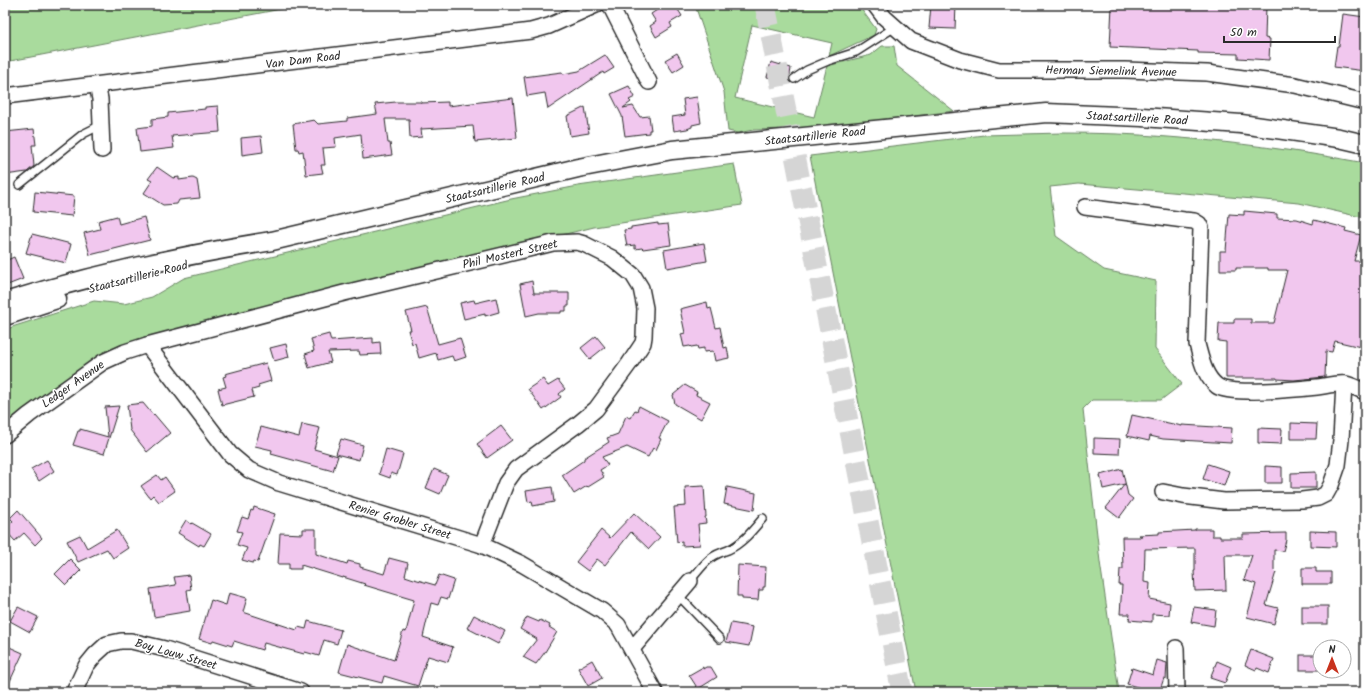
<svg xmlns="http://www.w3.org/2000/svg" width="1370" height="697" font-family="Kalam,sans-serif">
<rect width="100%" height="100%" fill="#fff"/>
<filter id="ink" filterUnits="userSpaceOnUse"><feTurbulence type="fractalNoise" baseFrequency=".025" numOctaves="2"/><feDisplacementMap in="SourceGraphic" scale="8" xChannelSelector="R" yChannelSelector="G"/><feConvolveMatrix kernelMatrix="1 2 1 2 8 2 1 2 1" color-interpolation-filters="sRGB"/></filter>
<g filter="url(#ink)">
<g fill="#a9db9d" stroke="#6a8364">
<polygon points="5,5 302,5 5,62"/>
<polygon points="695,5 858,5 876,29 874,35 829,56 832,43 752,25 735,98 814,117 827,66 871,55 882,46 894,46 897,66 954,111 817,128 753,130 738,133 728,131 724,92"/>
<path d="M1062 133C1097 133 1133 134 1168 137 1235 142 1300 151 1365 163V218L1299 203 1079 184 1050 187 1056 236 1104 270 1156 281 1155 349 1182 384 1161 400H1092L1083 409 1100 562 1119 692H916L810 156 984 135Z"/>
<polygon points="734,164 742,205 594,227 382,279 306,295 133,341 106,352 94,360 5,427 5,330 15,326 94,301 124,304 152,297 184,278 511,199 578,186"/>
</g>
<g fill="#f1c7ee" stroke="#2b2b2b">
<polygon points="654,5 675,5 682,16 670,23 672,27 656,37 650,26 656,22 651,14 657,10"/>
<polygon points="931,5 956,5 955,29 929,28"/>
<polygon points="1112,5 1266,5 1265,38 1270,39 1269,60 1238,58 1238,54 1198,53 1198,51 1110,47"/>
<polygon points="1343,14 1365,17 1365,71 1334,67 1337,46 1339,46"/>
<polygon points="677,53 684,65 673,72 665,60"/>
<polygon points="605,55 614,68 604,74 603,72 548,109 545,93 527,96 524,77 562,72 563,74 579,71"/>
<polygon points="771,62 791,68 790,75 787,78 776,79 767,77"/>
<polygon points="629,86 635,97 629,100 631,102 623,108 633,106 640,117 649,116 651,130 649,130 649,133 625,136 622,116 611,94"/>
<polygon points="697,97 701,123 692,125 692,127 687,129 674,131 672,117 685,115 683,99"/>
<polygon points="513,98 517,138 475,142 473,126 421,129 422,137 410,138 409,119 385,119 388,143 390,143 392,155 363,159 361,134 335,138 336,147 323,148 325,165 321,165 323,173 306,175 303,151 299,152 298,149 296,149 293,124 314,120 318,124 347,121 347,118 377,114 375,104 396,102 421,102 421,103 448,102 448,106"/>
<polygon points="218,106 220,132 172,136 174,148 140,152 137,128 152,126 152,119 168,117 168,113 205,109 205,107"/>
<polygon points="585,107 589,133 570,136 567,116"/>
<polygon points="34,129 36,145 32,145 34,166 27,172 5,175 5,132"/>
<polygon points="261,136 263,152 242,155 241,138"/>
<polygon points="157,167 173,178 179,177 179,180 193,178 197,180 200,198 179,200 177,204 163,205 144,193 152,181 148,179"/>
<polygon points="35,192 74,196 72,216 33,212"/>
<polygon points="1244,211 1277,214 1277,218 1297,219 1313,224 1314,220 1346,228 1345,231 1361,235 1354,261 1365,261 1365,348 1335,341 1332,352 1326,351 1325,377 1294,380 1277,379 1277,378 1226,378 1226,342 1218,341 1219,323 1234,323 1234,319 1251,319 1251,323 1274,323 1287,270 1268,270 1268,268 1236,268 1236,270 1220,270 1220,251 1226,251 1229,214 1244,215"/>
<polygon points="117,216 119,224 144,217 150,240 90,255 84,233 100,229 98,221"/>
<polygon points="658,223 658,225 668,224 671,245 643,249 642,248 635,249 635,245 627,246 624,230 631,229 631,227"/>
<polygon points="32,234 71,244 66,263 26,253"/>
<polygon points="704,243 707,261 667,268 664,250"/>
<polygon points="14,257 23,279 5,286 5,261"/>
<polygon points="532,281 534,293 569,293 569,306 566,306 566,311 561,311 561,313 539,313 526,316 520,284"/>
<polygon points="496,298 499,312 485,316 485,314 464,319 460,303 474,300 475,303"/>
<polygon points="707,302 708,309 711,308 716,328 720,327 724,348 727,347 729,358 715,361 713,351 704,352 704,348 698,349 697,346 691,347 690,346 684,347 681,334 685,333 680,309"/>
<polygon points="427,307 438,344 460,338 466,357 454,361 452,356 438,360 436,353 419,358 415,343 412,344 408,330 411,330 406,312"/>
<polygon points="329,334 331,341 373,338 373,343 380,342 381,354 360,355 359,351 328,352 331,362 309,368 305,354 314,351 311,339"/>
<polygon points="596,336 605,347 590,359 581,348"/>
<polygon points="286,344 289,357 274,361 270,348"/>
<polygon points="266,363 271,381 258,385 259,388 252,390 254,397 222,405 218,389 226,387 223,377 226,376 225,374"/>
<polygon points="543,379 548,386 558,380 565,389 559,394 561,397 543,410 528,389"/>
<polygon points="685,385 697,392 696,395 710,402 701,419 675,404 673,395"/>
<polygon points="143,403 153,415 154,414 170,433 147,452 130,430 127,405"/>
<polygon points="119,406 104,454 73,445 78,431 80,431 80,429 108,437 105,407"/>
<polygon points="639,406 668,421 659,438 661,439 656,450 653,448 648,457 627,447 602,457 608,465 600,470 604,477 588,487 587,486 574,494 562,475 584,460 584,458 609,442 607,438 618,434 626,416 630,418 635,410 637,411"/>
<polygon points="1132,415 1182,426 1182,425 1232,428 1231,443 1163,439 1150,436 1149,441 1127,436"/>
<polygon points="1291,423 1317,424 1316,439 1291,439"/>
<polygon points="302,424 320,428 314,449 338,456 333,471 271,454 272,450 255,446 261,427 299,437"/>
<polygon points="501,426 512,440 487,458 477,444"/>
<polygon points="1258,428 1282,429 1281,444 1258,443"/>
<polygon points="1094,438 1120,439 1119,454 1094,453"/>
<polygon points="341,439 363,445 359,460 336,454"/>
<polygon points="386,449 403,454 397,475 391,473 390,478 379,474"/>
<polygon points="47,460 54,471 39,481 31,469"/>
<polygon points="1208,464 1229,471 1224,486 1203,479"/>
<polygon points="1265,466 1282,467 1282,483 1265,483"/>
<polygon points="434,469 448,475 440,494 426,488"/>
<polygon points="1122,469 1128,495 1133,499 1119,518 1106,508 1125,484 1103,489 1100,475"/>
<polygon points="1316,472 1316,488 1291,488 1291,473"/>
<polygon points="157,475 161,480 165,477 175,491 159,502 153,495 150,498 141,486"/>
<polygon points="704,486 706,517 705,517 706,523 698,524 700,545 682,546 682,541 677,542 674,507 686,506 685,487"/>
<polygon points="552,487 554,502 533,506 532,501 528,502 526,491"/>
<polygon points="727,487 756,493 754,510 724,504"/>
<polygon points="254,507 275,514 258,562 254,561 253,563 242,560 247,548 237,545 242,532 237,531 242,517 248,519 251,510 253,511"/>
<polygon points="18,510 42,538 35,545 24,533 15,541 5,530 5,528 13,521 10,518"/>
<polygon points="634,513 660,537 649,549 631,532 605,565 597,559 588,571 576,562 601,530 610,538"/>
<polygon points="186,520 191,524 192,523 211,534 204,546 200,544 199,546 178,533"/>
<polygon points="303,529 316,529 316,554 347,564 348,561 360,564 360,567 384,574 389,558 408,563 405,576 414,579 435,585 439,575 454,580 448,599 441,597 438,605 431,603 423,637 453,647 448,662 428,656 418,686 384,676 382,683 339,672 347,644 394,660 403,631 406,632 414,600 364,585 365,584 343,577 343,578 301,565 301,569 289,569 289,564 278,564 280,533 303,534"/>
<polygon points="1195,529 1212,529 1212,536 1220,536 1220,538 1243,538 1243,534 1286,533 1286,540 1283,551 1274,550 1274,571 1276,572 1266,605 1278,608 1274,624 1247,617 1256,584 1244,580 1252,555 1225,555 1226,590 1195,591 1194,571 1195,571 1195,548 1145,549 1144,582 1150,583 1149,599 1170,603 1169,615 1152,614 1152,622 1129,620 1130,614 1120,614 1122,585 1119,585 1120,569 1123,569 1122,537 1142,537 1139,535 1159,534 1159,532 1195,530"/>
<polygon points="117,530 128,548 113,558 107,549 78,562 67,541 80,535 87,548"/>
<polygon points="1310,531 1336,532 1336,547 1310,546"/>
<polygon points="70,559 81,570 66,585 55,574"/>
<polygon points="738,565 766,567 765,587 763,587 763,590 759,590 758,600 742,599 742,596 737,596"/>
<polygon points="1302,568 1316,568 1316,572 1331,572 1331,584 1302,584"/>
<polygon points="189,575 191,589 187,590 190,611 154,617 150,589 176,585 174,577"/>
<polygon points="229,593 247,598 243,612 297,630 298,627 306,629 308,621 341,630 337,644 324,640 319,656 305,652 304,654 264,643 262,650 234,641 232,646 213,640 212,643 199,639 211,600 226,605"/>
<rect x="1302" y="606" width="26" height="18"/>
<polygon points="18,607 38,617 30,632 10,621"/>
<polygon points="1194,607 1216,610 1214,626 1191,622"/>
<polygon points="474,615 505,631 498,644 467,628"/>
<polygon points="527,617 539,622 540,620 550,625 549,627 557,632 545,652 536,664 523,657 537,639 520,629"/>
<polygon points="731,623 753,627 749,646 726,642"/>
<polygon points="5,645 23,653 5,692"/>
<polygon points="1251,650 1274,659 1269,673 1257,668 1256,670 1245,665"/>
<rect x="1300" y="655" width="20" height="15"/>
<polygon points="592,660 602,678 588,686 578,668"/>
<polygon points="1157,660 1167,663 1166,679 1164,678 1160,690 1152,688 1151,691 1127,684 1132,668 1153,675"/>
<polygon points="1217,661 1231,667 1225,683 1210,678"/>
<polygon points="703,667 703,669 706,667 711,667 717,677 698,689 689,675"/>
</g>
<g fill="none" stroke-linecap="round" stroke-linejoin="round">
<polyline stroke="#d5d5d5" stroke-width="21" stroke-dasharray="21 10" stroke-linecap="butt" points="765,5 902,692"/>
<defs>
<g id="service">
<polyline points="794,79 807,70 828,61 856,52 895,27"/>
<polyline points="19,185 83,134 101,125"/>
<path d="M690 581C697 573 703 564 711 558 716 554 722 552 728 550 743 543 753 530 763 518"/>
<polyline points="678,595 720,639"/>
</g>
<g id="minor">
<polyline points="610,5 649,82"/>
<polyline points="875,5 884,17 911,41 960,60 999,70 1125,70 1207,73 1295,85 1365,102"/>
<polyline points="97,85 100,99 102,150"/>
<polyline points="5,96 531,31 549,26 596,5"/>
<path d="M1085 207 1184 220 1194 221 1199 224 1201 228 1197 344C1201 358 1204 376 1217 386 1230 396 1298 389 1317 387 1325 386 1337 383 1345 384 1351 385 1359 389 1365 392"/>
<polyline points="147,345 230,454 249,470 279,483 482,545 522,564 602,611 618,625 655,692"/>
<polyline points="5,435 29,415 103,362 125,352 147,345 344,293 541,246 553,243 577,242 584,244 612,258 633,275 641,288 645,308 644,337 643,343 629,364 596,409 578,424 516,469 506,483 482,545"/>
<polyline points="1163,492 1183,496 1224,501 1302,500 1318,498 1326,494 1331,485 1338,465 1341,440 1344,384"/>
<polyline points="1176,648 1177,692"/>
<polyline points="632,649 690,581"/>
<polyline points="74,692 86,666 95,655 107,644 121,641 131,641 165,649 301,692"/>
</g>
<g id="tertiary">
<path d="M5 302C92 275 182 255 272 241L578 168 672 150 1046 113 1142 117 1241 124 1339 138 1365 144"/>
<polyline points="5,316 57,299"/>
</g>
</defs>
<use href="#service" stroke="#2b2b2b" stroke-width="10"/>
<use href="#minor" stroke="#2b2b2b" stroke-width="18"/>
<use href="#tertiary" stroke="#2b2b2b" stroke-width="21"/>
<use href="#service" stroke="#fff" stroke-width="7"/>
<use href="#minor" stroke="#fff" stroke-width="15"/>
<use href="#tertiary" stroke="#fff" stroke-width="18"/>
</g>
</g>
<g text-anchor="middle" stroke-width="3" stroke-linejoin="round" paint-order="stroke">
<g font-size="12" fill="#2b2b2b" stroke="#fff">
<text transform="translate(303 60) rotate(-7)" y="4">Van Dam Road</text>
<text transform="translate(1111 71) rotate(1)" y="4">Herman Siemelink Avenue</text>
<text transform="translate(1137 118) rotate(3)" y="4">Staatsartillerie Road</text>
<text transform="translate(815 136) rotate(-6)" y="4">Staatsartillerie Road</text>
<text transform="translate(495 188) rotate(-13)" y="4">Staatsartillerie Road</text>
<text transform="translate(510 254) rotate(-13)" y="4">Phil Mostert Street</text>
<text transform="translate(138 277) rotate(-14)" y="4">Staatsartillerie Road</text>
<text transform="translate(73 384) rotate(-35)" y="4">Ledger Avenue</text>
<text transform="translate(400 520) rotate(17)" y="4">Renier Grobler Street</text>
<text transform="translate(176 654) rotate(16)" y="4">Boy Louw Street</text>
</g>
</g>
<rect width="1370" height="697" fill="none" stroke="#fff" stroke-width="20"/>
<rect x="10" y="10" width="1350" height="677" fill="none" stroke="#2b2b2b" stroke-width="1.5" filter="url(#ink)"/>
<g transform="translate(1332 659)"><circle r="19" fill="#ffffff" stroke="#aaaaaa"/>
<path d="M0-3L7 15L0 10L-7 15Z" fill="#c8321e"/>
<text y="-6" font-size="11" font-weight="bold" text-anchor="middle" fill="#2b2b2b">N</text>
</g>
<path d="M1224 36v6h111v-6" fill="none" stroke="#2b2b2b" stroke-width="2"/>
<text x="1230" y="36" font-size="12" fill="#2b2b2b" stroke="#ffffff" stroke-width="3" paint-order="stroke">50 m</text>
</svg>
